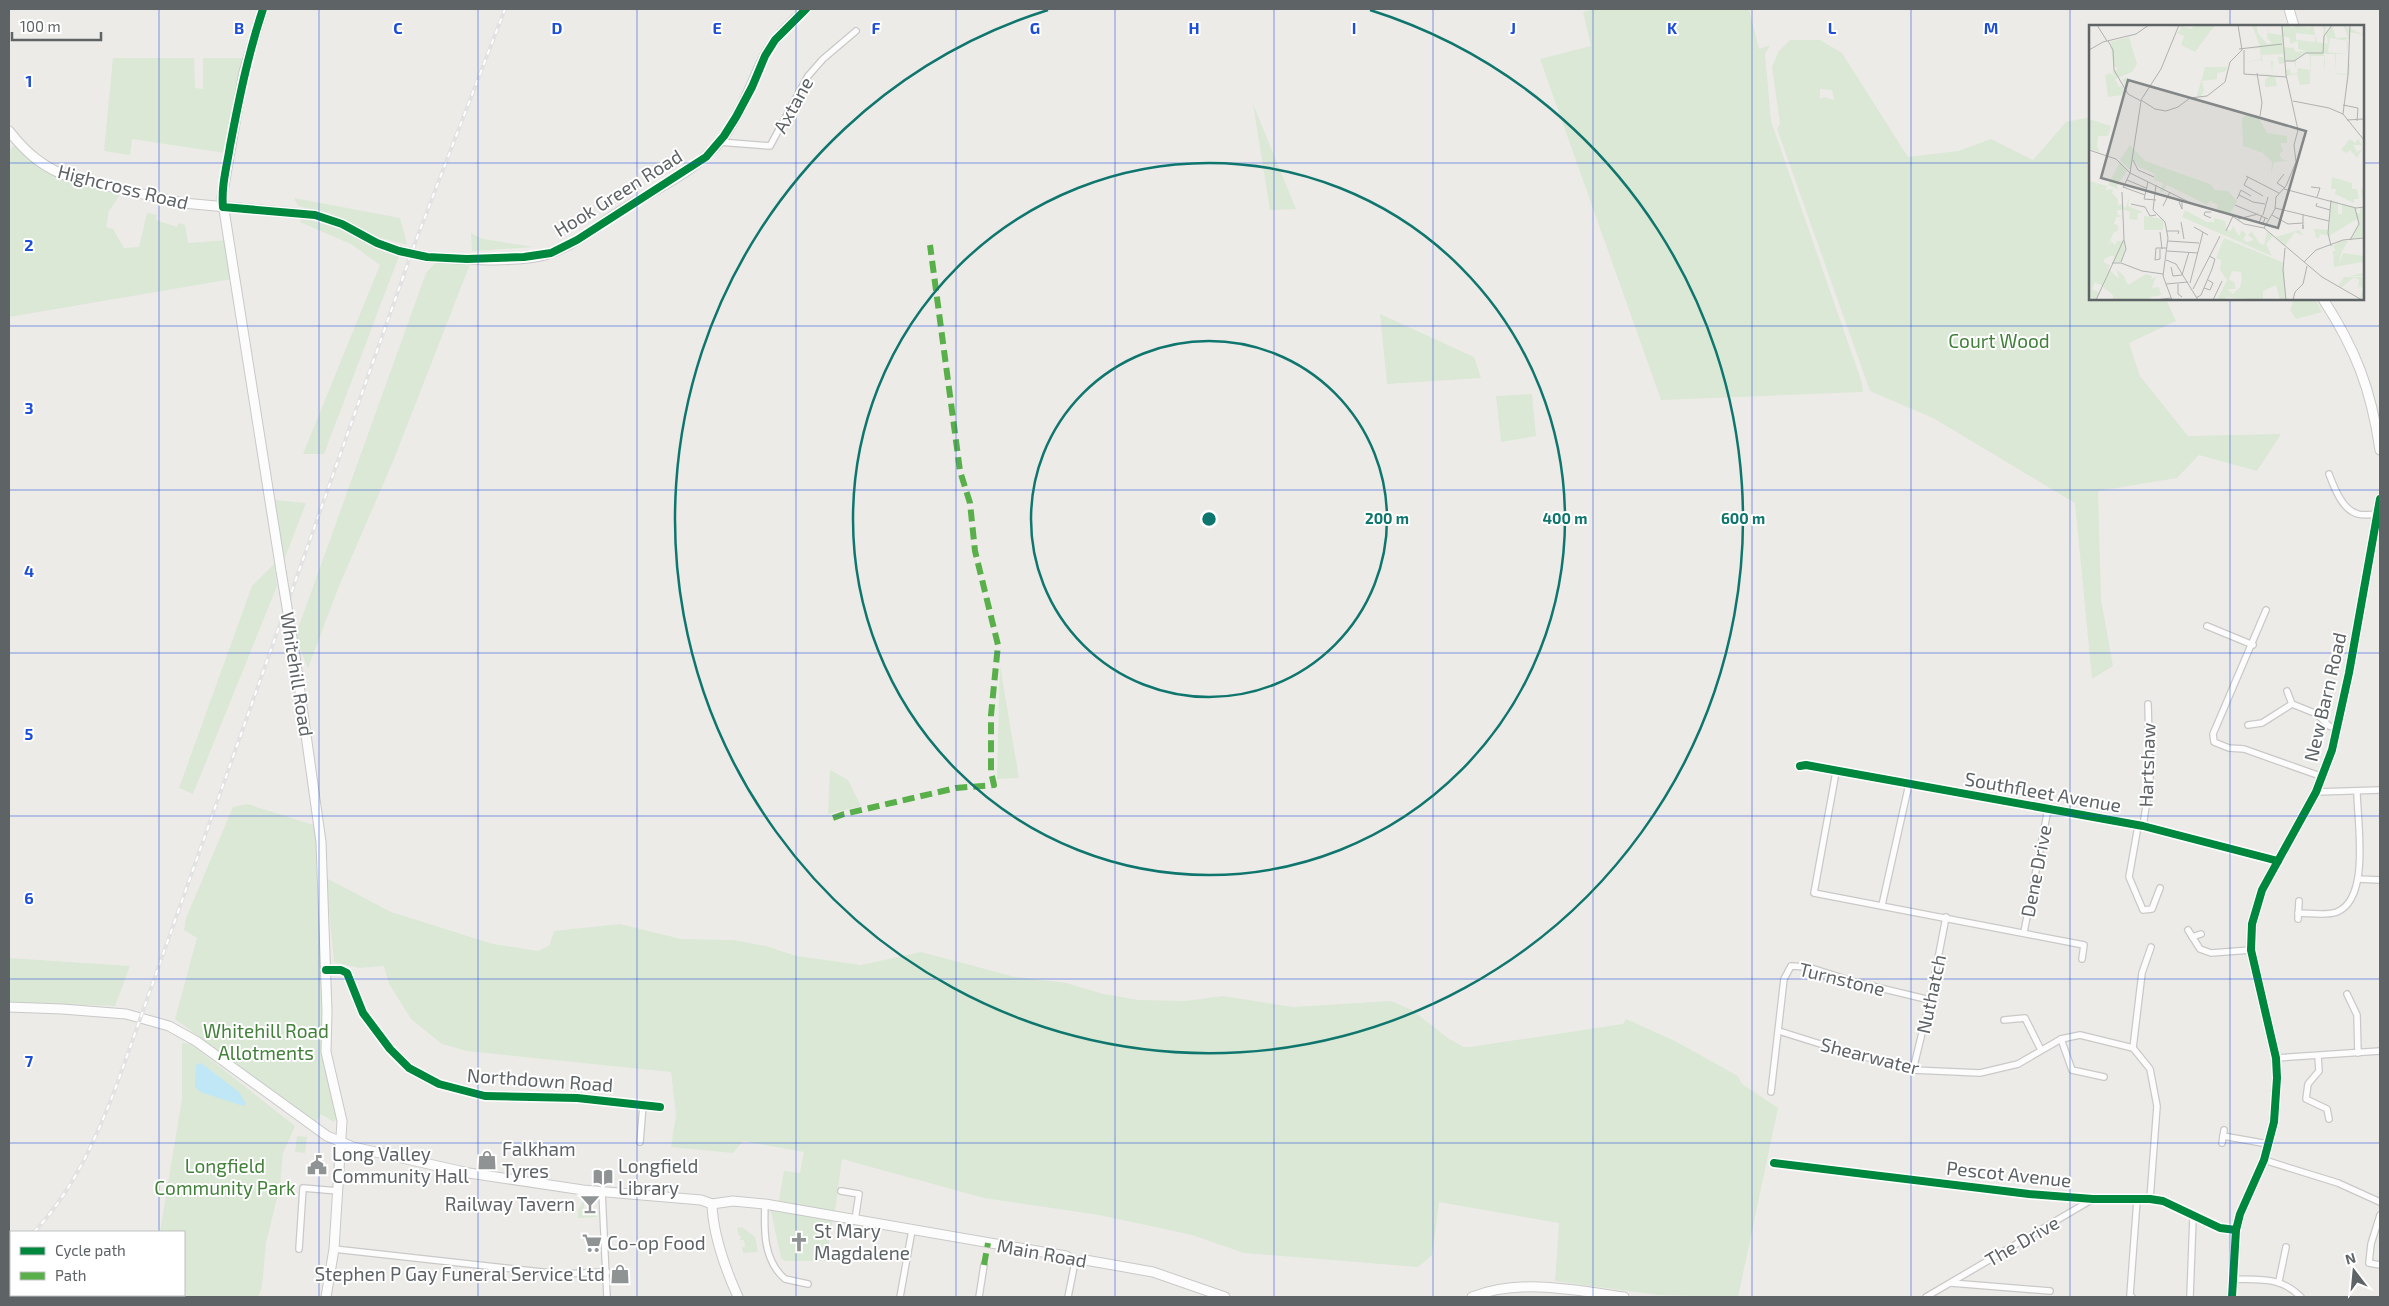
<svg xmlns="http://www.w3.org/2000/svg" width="2389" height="1306" font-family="'Exo 2',sans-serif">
<rect width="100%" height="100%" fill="#edebe8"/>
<g fill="#dae8d5" fill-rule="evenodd">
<polygon points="1595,9 1749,9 1759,49 1770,45 1765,54 1771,121 1862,383 1863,392 1661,400 1540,59 1591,46 1583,12"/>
<path d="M1790 40H1820L1842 53 1908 157 1958 151 1991 139 2033 160 2066 122 2090 117V299H2166L2176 321 2129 343 2140 376 2188 436 2281 434 2257 471 2199 455 2177 478 2098 491 2101 599 2113 666 2092 679 2075 503 1933 418 1870 391 1777 129 1780 124 1772 67 1779 51ZM1820 89 1832 90 1834 100 1824 97 1820 99Z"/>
<polygon points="113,58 194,58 195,88 203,89 203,58 243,58 225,153 132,139 130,155 104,151"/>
<polygon points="1253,104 1296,209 1270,210"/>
<path d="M16 145C49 180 77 182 122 192L109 211 106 227 113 229 124 248 139 247 147 213 157 215 156 220 177 227 178 223 185 225 188 243 228 240 232 279 9 317V164L11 148Z"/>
<polygon points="294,198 400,218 407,245 381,238 329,213 298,206"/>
<polygon points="302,218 340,229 399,256 324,454 303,454 380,265 351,244 300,222"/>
<polygon points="471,233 483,239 534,247 472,251"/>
<polygon points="437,261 470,264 394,459 339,586 308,668 295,637 426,273"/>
<polygon points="2289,299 2315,299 2322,312 2296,319 2290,310 2293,302"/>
<polygon points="1380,314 1474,357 1481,378 1387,384"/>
<polygon points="1532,394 1536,436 1501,442 1496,396"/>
<polygon points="274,500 306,503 284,560"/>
<polygon points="274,564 277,586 193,794 179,788 252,586"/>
<polygon points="1000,666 1019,778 997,779"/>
<polygon points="830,770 848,780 861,806 828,814"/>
<polygon points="247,804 317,826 322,1024 337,1118 334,1122 321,1114 316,1123 175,1019 197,938 184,930 186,918 233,807"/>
<polygon points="326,878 391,912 493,944 538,951 549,946 554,931 620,924 681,939 733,940 766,946 796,956 861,965 921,952 1015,977 1066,983 1103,994 1139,1000 1185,1001 1223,996 1293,1007 1391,1001 1412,1010 1449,1039 1464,1047 1470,1047 1623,1024 1626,1019 1675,1041 1738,1076 1742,1084 1778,1108 1738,1297 1658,1295 1555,1281 1559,1223 1439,1202 1432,1255 1418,1267 1244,1253 1192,1235 1099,1215 984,1198 842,1159 835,1211 779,1201 784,1171 800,1173 804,1152 743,1141 733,1153 671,1147 676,1115 671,1072 467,1051 442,1044 411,1019 389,984 384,966 359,968 334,962"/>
<polygon points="9,958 130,966 115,1006 9,1002"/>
<polygon points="182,1043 191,1044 295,1126 283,1153 280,1186 266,1243 262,1287 258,1297 139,1297 140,1295 184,1295 184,1232 160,1232 182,1099"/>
<polygon points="297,1136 307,1137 305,1153 295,1152"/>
<polygon points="584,1199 584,1214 597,1214 597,1217 578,1218 578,1210"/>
<polygon points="770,1207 833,1218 826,1261 785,1261 781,1258"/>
<polygon points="742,1227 755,1237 758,1252 743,1253 742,1247 745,1247 744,1240 740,1240 741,1236 739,1236 737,1228"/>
</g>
<polygon fill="#c0e7f5" points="201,1063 239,1092 246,1104 243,1106 200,1092 195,1087 196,1065"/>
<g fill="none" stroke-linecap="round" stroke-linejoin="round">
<defs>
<g id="street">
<polyline points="719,142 770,146 808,76 823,59 856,31"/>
<path d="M2329 474C2334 487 2342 510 2358 514 2364 516 2372 514 2378 514"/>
<polyline points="2266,610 2213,734 2214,742 2229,748 2244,749 2323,777"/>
<polyline points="2207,626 2253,645"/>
<polyline points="2287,691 2292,704 2317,714 2329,726 2337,729"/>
<polyline points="2248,725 2262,723 2292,704"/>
<polyline points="1800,766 1806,765 2143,826 2278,861"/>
<polyline points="1836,772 1814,893 2084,945 2082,959"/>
<polyline points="2316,792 2380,790"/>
<polyline points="2138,826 2129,877 2143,910 2152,909 2160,888"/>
<polyline points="2143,826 2150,780 2148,704"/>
<polyline points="2358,879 2380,880"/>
<polyline points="1882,905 1909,784"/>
<path d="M2298 913C2310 913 2326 916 2337 912 2371 898 2357 821 2357 791"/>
<polyline points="2298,919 2299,901"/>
<polyline points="2188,930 2200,949 2211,953 2251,950"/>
<polyline points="2024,932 2048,809"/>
<polyline points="2192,937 2201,934"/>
<polyline points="326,970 341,970 347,973 363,1013 390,1049 409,1068 439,1084 485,1096 577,1098 660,1107"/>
<polyline points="2347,994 2357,1015 2358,1053"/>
<polyline points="2004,1020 2025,1018 2041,1050"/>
<polyline points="1779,1031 1833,1048 1913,1070 1980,1073 2018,1064 2061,1039 2080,1035 2133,1048"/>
<polyline points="2061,1039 2072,1070 2104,1077"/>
<polyline points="2133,1048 2150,1069 2157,1106 2150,1199"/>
<polyline points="2133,1048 2142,973 2151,947"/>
<polyline points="2318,1056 2319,1071 2308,1084 2306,1099 2327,1109 2329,1119"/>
<polyline points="2276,1058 2380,1051"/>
<polyline points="1913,1070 1930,1000 1946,917"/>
<polyline points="1771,1092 1784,979 1791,966 1808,967 1855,982 1930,1000"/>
<polyline points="2223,1136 2268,1144"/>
<polyline points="640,1142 643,1105"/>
<polyline points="2222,1143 2224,1130"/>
<polyline points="2264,1160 2338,1183 2380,1202"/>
<polyline points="1774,1163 2029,1194 2093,1199 2150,1199 2163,1201 2220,1228 2236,1230"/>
<polyline points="841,1191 859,1194 855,1220"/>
<polyline points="602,1192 607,1297"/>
<path d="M765 1204C764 1230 763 1260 785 1279L808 1284"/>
<polyline points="2380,1215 2371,1244 2369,1263 2380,1265"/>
<polyline points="299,1249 303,1188 338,1191"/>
<polyline points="334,1249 560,1274 607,1272"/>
<path d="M2233 1279C2260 1280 2280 1276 2301 1297"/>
<polyline points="2279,1281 2286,1247"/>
<polyline points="1951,1283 2050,1291"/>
<polyline points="900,1297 912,1230"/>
<polyline points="979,1297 984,1265"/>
<polyline points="1068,1297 1075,1262"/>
<polyline points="1926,1297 2093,1199"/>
<polyline points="2132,1297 2130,1295 2137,1200"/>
<polyline points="2190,1297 2193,1217"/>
</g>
<g id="secondary">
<polyline points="263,9 244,72 222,197 281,571"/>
<polyline points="2289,9 2294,26"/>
<path d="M9 131C27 154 44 168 72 178L183 203 315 215 342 224 377 243 399 251"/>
<path d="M427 257C459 259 521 264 551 253 576 244 597 226 619 212 654 189 697 172 723 138 741 113 751 84 764 57 774 39 791 22 806 9"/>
<path d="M2323 299C2356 350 2371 389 2380 450"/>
<polyline points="295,656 321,842 327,1012 326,1052 342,1121 334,1249 326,1297"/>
<polyline points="9,1007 62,1009 126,1014 169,1026 196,1041 327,1136 353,1147 469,1173 583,1190 701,1200 712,1204 733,1201 765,1204 1066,1256 1075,1262 1085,1260 1153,1272 1225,1297"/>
<path d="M712 1204C713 1236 725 1268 738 1297"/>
<path d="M1472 1297C1519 1278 1576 1290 1624 1297"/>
<polyline points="2232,1297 2236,1230 2240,1214 2264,1160 2274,1122 2277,1078 2276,1058 2251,950 2252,924 2262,890 2316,792 2332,750 2349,673 2380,499"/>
</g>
</defs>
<use href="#street" stroke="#cac9c8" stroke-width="8"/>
<use href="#secondary" stroke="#c9c9c8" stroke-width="11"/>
<use href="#street" stroke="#fcfcfc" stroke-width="5.5"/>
<use href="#secondary" stroke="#fcfcfc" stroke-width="9"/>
<defs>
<g id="rail">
<path d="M34 1232C73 1191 97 1137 117 1084L418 235 505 9"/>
<polyline points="9,1263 11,1261"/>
</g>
</defs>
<use href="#rail" stroke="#e3e2e3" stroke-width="4"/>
<use href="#rail" stroke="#fff" stroke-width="2" stroke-dasharray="5.5" stroke-linecap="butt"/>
<defs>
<g id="secondary-bridge">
<polyline points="399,251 427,257"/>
<polyline points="281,571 295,656"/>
</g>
</defs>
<use href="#secondary-bridge" stroke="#c9c9c8" stroke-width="11" stroke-linecap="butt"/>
<use href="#secondary-bridge" stroke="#fcfcfc" stroke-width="9"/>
<g stroke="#59b04a" stroke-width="6" stroke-dasharray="12 6" stroke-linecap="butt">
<polyline points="833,818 844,814 956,788 994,785 991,772 991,715 998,645 975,551 970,503 960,471 930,245"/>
<polyline points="984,1265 988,1243"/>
</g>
<defs>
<g id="cycleway">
<path d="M263 9C248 54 239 99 230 146 227 166 221 186 223 207L315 215 342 224 377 243 399 251 427 257 467 259 524 257 551 253 577 240 706 157 724 136 736 117 752 87 765 56 775 40 806 9"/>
<polyline points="1800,766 1806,765 2143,826 2278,861"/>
<polyline points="326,970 341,970 347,973 363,1013 390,1049 409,1068 439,1084 485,1096 577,1098 660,1107"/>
<polyline points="1774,1163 2029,1194 2093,1199 2150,1199 2163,1201 2220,1228 2236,1230"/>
<polyline points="2232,1297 2236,1230 2240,1214 2264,1160 2274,1122 2277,1078 2276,1058 2251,950 2252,924 2262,890 2316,792 2332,750 2349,673 2380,499"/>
</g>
</defs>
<use href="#cycleway" stroke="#fff" stroke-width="11"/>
<use href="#cycleway" stroke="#00873e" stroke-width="8"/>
</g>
<path fill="none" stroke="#1d4ed8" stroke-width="1" stroke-opacity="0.55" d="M159 9V1232M319 9V1297M478 9V1297M637 9V1297M796 9V1297M956 9V1297M1115 9V1297M1274 9V1297M1433 9V1297M1593 9V1297M1752 9V1297M1911 9V1297M2070 9V1297M2230 9V26M9 163H2090M2363 163H2380M2230 299V1297M9 326H2380M9 490H2380M9 653H2380M9 816H2380M9 979H2380M9 1143H2380M159 1295V1297"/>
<g fill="none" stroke="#0f766e" stroke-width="2.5">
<circle cx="1209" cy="519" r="178"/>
<circle cx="1209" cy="519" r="356"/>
<path d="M1370 10A534 534 0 1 1 1048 10"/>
</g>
<defs>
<symbol id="shop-bare" viewBox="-9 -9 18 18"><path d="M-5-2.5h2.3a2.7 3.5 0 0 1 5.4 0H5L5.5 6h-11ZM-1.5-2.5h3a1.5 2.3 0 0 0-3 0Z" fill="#909394" stroke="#fff" stroke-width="2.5" paint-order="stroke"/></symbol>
<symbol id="civic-bare" viewBox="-9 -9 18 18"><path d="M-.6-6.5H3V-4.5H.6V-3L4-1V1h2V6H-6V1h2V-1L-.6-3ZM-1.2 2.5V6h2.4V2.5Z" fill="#909394" stroke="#fff" stroke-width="2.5" paint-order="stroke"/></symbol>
<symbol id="library-bare" viewBox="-9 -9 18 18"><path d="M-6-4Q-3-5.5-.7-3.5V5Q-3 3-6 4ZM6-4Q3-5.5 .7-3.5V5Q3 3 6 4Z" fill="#909394" stroke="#fff" stroke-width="2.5" paint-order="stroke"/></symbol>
<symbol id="bar-bare" viewBox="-9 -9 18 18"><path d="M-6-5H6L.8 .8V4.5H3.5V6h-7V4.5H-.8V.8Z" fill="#909394" stroke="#fff" stroke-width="2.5" paint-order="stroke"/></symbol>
<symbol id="church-bare" viewBox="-9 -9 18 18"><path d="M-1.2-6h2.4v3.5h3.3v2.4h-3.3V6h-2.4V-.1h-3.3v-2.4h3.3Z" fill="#909394" stroke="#fff" stroke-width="2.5" paint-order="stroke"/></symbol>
<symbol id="supermarket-bare" viewBox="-9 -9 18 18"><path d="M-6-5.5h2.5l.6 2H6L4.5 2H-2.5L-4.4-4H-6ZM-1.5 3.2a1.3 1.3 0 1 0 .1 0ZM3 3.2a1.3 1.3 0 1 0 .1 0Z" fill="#909394" stroke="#fff" stroke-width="2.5" paint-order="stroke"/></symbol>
</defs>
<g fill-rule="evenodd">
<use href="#shop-bare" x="473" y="1146" width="28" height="28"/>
<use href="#civic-bare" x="303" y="1151" width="28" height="28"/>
<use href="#library-bare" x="589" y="1163" width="28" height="28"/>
<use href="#bar-bare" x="576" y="1190" width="28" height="28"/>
<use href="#church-bare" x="785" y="1228" width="28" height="28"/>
<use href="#supermarket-bare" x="578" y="1229" width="28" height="28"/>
<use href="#shop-bare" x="606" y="1260" width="28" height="28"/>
</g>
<g text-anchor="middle" stroke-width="4" stroke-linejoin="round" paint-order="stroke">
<g font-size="19" fill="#5e6366" stroke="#fff">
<text transform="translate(793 105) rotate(-61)" y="7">Axtane</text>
<text transform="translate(123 187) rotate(14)" y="7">Highcross Road</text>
<text transform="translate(618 193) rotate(-32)" y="7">Hook Green Road</text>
<text transform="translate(297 674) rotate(81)" y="7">Whitehill Road</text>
<text transform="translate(2325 697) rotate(-77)" y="7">New Barn Road</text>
<text transform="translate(2147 765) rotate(-88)" y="7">Hartshaw</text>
<text transform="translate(2043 792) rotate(10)" y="7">Southfleet Avenue</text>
<text transform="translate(2036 871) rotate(-79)" y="7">Dene Drive</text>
<text transform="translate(1842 979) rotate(14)" y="7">Turnstone</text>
<text transform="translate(1931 994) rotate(-78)" y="7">Nuthatch</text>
<text transform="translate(1870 1056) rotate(14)" y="7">Shearwater</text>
<text transform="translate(540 1080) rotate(4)" y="7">Northdown Road</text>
<text transform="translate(2009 1174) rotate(6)" y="7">Pescot Avenue</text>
<text transform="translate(2022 1241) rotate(-30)" y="7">The Drive</text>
<text transform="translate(1042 1253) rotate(10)" y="7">Main Road</text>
</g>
<g font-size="19" fill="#42813a" stroke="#fff">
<text x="1999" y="348">Court Wood</text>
<text x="266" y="1038">Whitehill Road<tspan x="266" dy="22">Allotments</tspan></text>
<text x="225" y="1173">Longfield<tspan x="225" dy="22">Community Park</tspan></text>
</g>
<g font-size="19" fill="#5e6366" stroke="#fff" text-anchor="start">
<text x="502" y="1156">Falkham<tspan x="502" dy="22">Tyres</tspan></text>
<text x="332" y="1161">Long Valley<tspan x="332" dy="22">Community Hall</tspan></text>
<text x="618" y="1173">Longfield<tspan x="618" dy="22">Library</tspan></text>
<text x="575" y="1211" text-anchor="end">Railway Tavern</text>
<text x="814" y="1238">St Mary<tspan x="814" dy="22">Magdalene</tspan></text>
<text x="607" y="1250">Co-op Food</text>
<text x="605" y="1281" text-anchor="end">Stephen P Gay Funeral Service Ltd</text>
</g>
</g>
<g transform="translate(2089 25)">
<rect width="275" height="275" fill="#edebe8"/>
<path d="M91 0 102 4 106 0H126L106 27 92 20 95 11 88 8 92 4ZM163 0H167L169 8 178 19 183 18 178 13 179 0V8L192 10V1L182 0H194L205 3 206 0 221 3 224 0 228 17 232 18 235 17 234 0H237L235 19 239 18 237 10 243 0 247 13 259 12 254 0 275 10 261 7 260 15 257 13 261 43 257 68 258 50 246 49V29H235L236 37 235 48V31H222L221 59 211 60 208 49 197 51V54L196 52 197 45 201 44 202 49 208 48 209 43 221 45V30L216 28 207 34V43L205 36 196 35V38L190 39 189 32H195L194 29 172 30 174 37 184 36 183 51 186 52 188 61 176 62V55L181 51 172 48 183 50 182 36 174 37 172 35 156 37 172 34 171 23 160 24 171 21ZM194 1 195 2 194 11 201 13V19L209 16V24L218 26 206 27 205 23 194 22ZM207 8 226 10V17L207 15ZM241 13 259 16V29L239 27ZM247 29H259L258 49 246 48ZM40 12 48 39 43 47 26 54 30 62 35 60 33 54 38 53 40 56 37 59 33 62 37 66 33 70 19 72 16 50 21 48 27 53 23 47 30 43 25 42 21 17ZM116 42H138L137 46 128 48V54L113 56 115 65 112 72 108 71ZM157 90H168L178 108 198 111V118H191L194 126 190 129 193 134 200 136 185 137 182 150 183 137 174 128 154 121 153 93ZM0 94 22 101 19 111H9L8 122 11 127 0 124ZM261 114 266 118 269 114 273 120H264L268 127 273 124 268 133 261 125 258 128 252 125ZM41 120 56 136 121 159 126 165 139 166 148 176 141 189 128 184 129 180 121 176 118 180 78 160 74 167 71 166 74 158 65 155 66 149 50 142 44 134 41 145 31 135ZM31 137 38 146 29 159 28 163 33 166 19 160ZM243 152 263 158V164H268L270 174H265V178L246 169 247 164H242ZM0 156 18 161 17 165 24 164 23 168 29 174V180L34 179 36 184 41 171 39 181 54 187 48 189 49 195 40 194 41 187 36 185H28L29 190 35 191 27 192 25 199 29 200V206L25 207 17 224 22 216 26 220 28 216H35L37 221 32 237H24L25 231H21L16 234 14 237 21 240 13 261 6 257 3 264 11 268 6 275H0ZM275 163V212L261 215 270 200 268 194 240 211 231 209 230 213H227L225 204 240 205 242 176 249 177V189H253V179L266 182 268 188H271V183L275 182 272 164ZM96 185 118 197H125V193L136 196 138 205 142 206 144 201 150 211 153 205 157 209 154 215 158 217 165 215 159 210 163 206 170 218 175 220 178 206 184 211 177 219 183 231 93 192ZM55 191 75 194 74 205H55ZM210 205 215 211 206 207 196 221 187 212ZM135 213 195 238 197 275H191L187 260 174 266V275L137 272 138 275H128L138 255 131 245 132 235 127 233ZM143 246 152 247 153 255 151 262 144 269 138 264H147L145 257 140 255ZM252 216H259L252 228 250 241 254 228 275 231V251H260L275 248 273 237 245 242 244 226H247L244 221ZM20 244 30 254 27 244 35 251 39 260 57 249 63 251 62 255 67 251 63 263 70 262 72 270 61 272V275H24V270L14 262ZM255 252H275V274L271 273 274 264 271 261 269 264 270 254 264 253 252 263 249 261Z" fill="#dae8d5" fill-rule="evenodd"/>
<path fill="none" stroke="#b0b1b0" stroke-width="1" d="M8 0 18 16M90 0 72 44 52 75 66 84 77 86 89 82 101 73 118 71 136 57 141 37 153 25M149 0 153 25M261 0 259 50 254 89 275 115M19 16 24 25 25 45 39 69 52 76 41 148M150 24 193 19M0 25 14 17 47 9 60 0M155 25V49L197 52M196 36H205L217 28H234L235 11 243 0M168 48 173 78 171 91M204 76 240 83 254 89M254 80 269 83 268 96M258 95 275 94M0 125 27 134 41 148 104 179 140 189 155 199 175 203 233 252 273 275M44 135 49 145 65 152M195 149 188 158 196 163M157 151 190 168M159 152 155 160 174 171M38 155 57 163M59 157 55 174 67 175M67 160 64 185 76 197 79 213 74 251 83 275M34 162 56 170M222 162 231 163 228 172M34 163 41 148M195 164 267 183 275 182M150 170 164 177 176 179M148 174 152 165 162 171M88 175 93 177V184L90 177M242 175 239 208 242 221M228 178 227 181 241 185M42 179 56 182 61 191 67 190M146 180 179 194M74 181 81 167M186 183 240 196M122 187H116L115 190 122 193M214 189V204V200M173 190 170 198 174 199 176 193M174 190 179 172M183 190 199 199 214 198M149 194 169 189M92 197 95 214M105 202 119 210M175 203 186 184 187 172 197 161 207 137 205 120 209 105 197 50 193 0M78 206H90L89 209M137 206 144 191M71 207 73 224M261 215 270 199 266 183M79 216 110 218M196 223 194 245 197 275M71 224V234L66 235 67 223H78M78 226 109 228M77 235 87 239 109 275M32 237 37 224 35 215M215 237 227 225 254 215 275 213M23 238H32L53 246 74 249M82 242 84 251 93 250 100 227M101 258 114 207M77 259 99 257M89 259V269L93 272M115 263 121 265 124 258 119 255M104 264 131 211M107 273 112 270 123 244 126 234 120 231M7 275 35 214 33 167M66 275 82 273M124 275 133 256M204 275 206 267 214 259 218 241"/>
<path fill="#848788" fill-opacity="0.15" stroke="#848788" stroke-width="2.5" d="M39 55 217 106 189 203 12 153Z"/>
<rect width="275" height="275" fill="none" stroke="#5e6366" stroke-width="2.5"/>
</g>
<g font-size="16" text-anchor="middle" font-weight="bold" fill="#1d4ed8" stroke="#fff" stroke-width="4" stroke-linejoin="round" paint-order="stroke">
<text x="239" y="34">B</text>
<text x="398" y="34">C</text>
<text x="557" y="34">D</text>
<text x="717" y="34">E</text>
<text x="876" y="34">F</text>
<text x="1035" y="34">G</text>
<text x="1194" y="34">H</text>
<text x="1354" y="34">I</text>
<text x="1513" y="34">J</text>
<text x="1672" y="34">K</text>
<text x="1832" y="34">L</text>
<text x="1991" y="34">M</text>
<text x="29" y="87">1</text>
<text x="29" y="251">2</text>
<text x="29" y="414">3</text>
<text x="29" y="577">4</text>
<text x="29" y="740">5</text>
<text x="29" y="904">6</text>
<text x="29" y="1067">7</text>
</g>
<circle cx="1209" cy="519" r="8" fill="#0f766e" stroke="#fff" stroke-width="2.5"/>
<g font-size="15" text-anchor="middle" font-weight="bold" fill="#0f766e" stroke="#fff" stroke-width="4" stroke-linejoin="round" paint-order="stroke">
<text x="1387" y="524">200 m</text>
<text x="1565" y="524">400 m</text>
<text x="1743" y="524">600 m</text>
</g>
<rect width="2389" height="1306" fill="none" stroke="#5e6366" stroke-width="20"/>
<rect x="10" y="1231" width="175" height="65" fill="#ffffff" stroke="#bfc1c2"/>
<rect x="20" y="1247" width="25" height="8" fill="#00873e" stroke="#bfc1c2"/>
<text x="55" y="1256" font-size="15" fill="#5e6366">Cycle path</text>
<rect x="20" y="1272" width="25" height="8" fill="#59b04a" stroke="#bfc1c2"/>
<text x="55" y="1281" font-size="15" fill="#5e6366">Path</text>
<g transform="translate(2354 1271) rotate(344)" stroke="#ffffff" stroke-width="4" paint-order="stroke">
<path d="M0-4L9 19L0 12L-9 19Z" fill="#5e6366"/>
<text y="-8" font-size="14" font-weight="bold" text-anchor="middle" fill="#5e6366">N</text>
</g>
<path d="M12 32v8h89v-8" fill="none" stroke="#5e6366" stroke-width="2.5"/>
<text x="20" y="32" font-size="15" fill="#5e6366" stroke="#ffffff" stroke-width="4" paint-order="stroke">100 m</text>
</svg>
